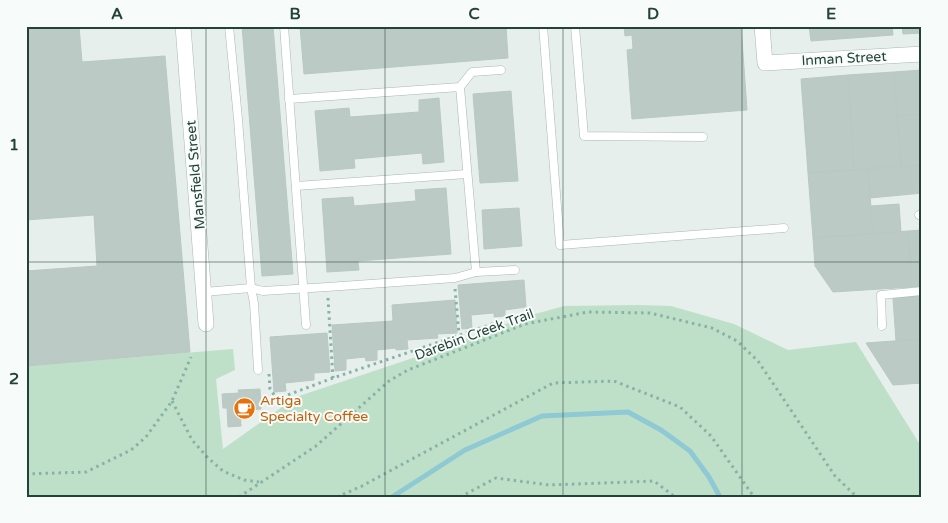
<svg xmlns="http://www.w3.org/2000/svg" width="948" height="523" font-family="'Varela Round',sans-serif">
<rect width="100%" height="100%" fill="#e6efeb"/>
<polygon fill="#bfe0c8" points="638,305 671,306 734,324 788,350 856,342 922,448 922,497 26,497 26,366 233,349 235,370 216,379 223,449 296,397 416,357 528,316 564,306"/>
<g fill="none" stroke-linecap="round" stroke-linejoin="round">
<polyline stroke="#8ec9d4" stroke-width="5" points="392,497 465,450 542,416 628,412 661,430 690,451 709,477 720,497"/>
</g>
<g fill="#bbcac4" stroke="#b8c9c2">
<polygon points="26,26 79,26 82,62 165,56 190,352 26,366 26,271 97,266 94,215 26,220"/>
<polygon points="242,26 273,26 293,274 262,276"/>
<polygon points="300,26 506,26 508,58 304,74"/>
<polygon points="624,26 712,26 713,28 741,26 747,110 632,119 627,50 633,49 632,35 625,36"/>
<polygon points="809,26 892,26 893,35 811,41"/>
<polygon points="902,26 922,26 922,33 903,34"/>
<polygon points="922,70 922,114 897,116 894,72"/>
<polygon points="894,72 901,166 854,170 848,75"/>
<polygon points="848,75 854,170 808,173 801,79"/>
<polygon points="511,91 518,181 480,183 473,94"/>
<polygon points="439,98 444,162 423,164 422,153 354,159 355,168 320,171 315,111 349,108 350,117 419,112 419,100"/>
<polygon points="922,114 922,165 901,166 897,116"/>
<polygon points="922,165 922,193 912,194 910,166"/>
<polygon points="910,166 912,194 870,198 868,169"/>
<polygon points="868,169 873,234 813,238 808,173"/>
<polygon points="446,188 451,254 358,261 359,270 327,272 322,199 353,197 354,206 416,201 415,190"/>
<polygon points="899,204 901,232 873,234 871,206"/>
<polygon points="519,208 522,246 484,249 482,210"/>
<polygon points="922,230 922,286 912,287 908,231"/>
<polygon points="908,231 912,287 833,292 815,266 813,238"/>
<polygon points="524,280 526,307 505,310 505,316 494,317 494,313 471,315 472,328 462,329 458,285"/>
<polygon points="922,296 922,339 896,341 893,298"/>
<polygon points="455,300 457,333 437,334 438,338 407,340 408,349 396,350 396,348 377,350 377,360 366,361 365,357 346,359 346,370 335,371 332,325 393,321 392,305"/>
<polygon points="327,333 330,372 314,373 314,380 285,383 286,391 274,392 270,337"/>
<polygon points="922,339 922,383 893,385 866,343"/>
<polygon points="260,389 261,409 240,411 241,426 228,427 227,408 223,408 222,394 239,393 238,390"/>
</g>
<g fill="none" stroke-linecap="round" stroke-linejoin="round">
<defs>
<g id="service">
<polyline points="229,26 238,119 251,288 254,303 258,370"/>
<polyline points="284,26 306,325"/>
<polyline points="543,26 560,245 784,228"/>
<polyline points="575,26 584,136 703,137"/>
<polyline points="460,87 476,272"/>
<polyline points="289,99 460,87 472,72 501,70"/>
<polyline points="296,186 467,174"/>
<polyline points="919,215 922,214"/>
<polyline points="204,292 251,288 263,291 327,287 455,278 476,272 515,270"/>
<polyline points="882,326 881,295 922,291"/>
</g>
<g id="minor">
<polyline points="183,26 206,324"/>
<polyline points="762,26 765,63 922,54"/>
</g>
</defs>
<use href="#service" stroke="#a8b8b2" stroke-width="9"/>
<use href="#minor" stroke="#a8b8b2" stroke-width="16"/>
<g stroke="#86b3a5" stroke-width="3" stroke-dasharray="2.5 4" stroke-linecap="butt">
<polyline points="455,289 459,334"/>
<polyline points="328,298 333,378"/>
<polyline points="269,374 270,389 277,399 333,378 501,321"/>
<polyline points="172,401 192,440 208,458 223,471 244,480 259,482"/>
<polyline points="26,474 86,472 131,450 146,437 172,401 191,357"/>
<polyline points="239,497 316,446 389,381 408,370 525,324 588,312 650,313 712,328 737,341 758,361 835,476 857,497"/>
<polyline points="337,497 362,486 553,383 614,381 680,407 711,436 754,497"/>
<polyline points="460,497 496,478 549,485 654,481 675,497"/>
</g>
<use href="#service" stroke="#fff" stroke-width="8"/>
<use href="#minor" stroke="#fff" stroke-width="15"/>
</g>
<path fill="none" stroke="#24423a" stroke-width="1" stroke-opacity="0.55" d="M206 26V497M385 26V497M563 26V497M742 26V497M26 262H922"/>
<defs>
<symbol id="cafe-disc" viewBox="-11 -11 22 22"><circle r="9.5" fill="#e8710a" stroke="#f7fbf9"/><path d="M-5.5-4.5H6V0H3Q3 3.5 0 3.5H-2.5Q-5.5 3.5-5.5 0ZM3-3.2v2h1.7v-2ZM-6 4.5H4V6H-6Z" fill="#fff"/></symbol>
</defs>
<g fill-rule="evenodd">
<use href="#cafe-disc" x="232" y="396" width="25" height="25"/>
</g>
<g text-anchor="middle" stroke-width="4" stroke-linejoin="round" paint-order="stroke">
<g font-size="14" fill="#24423a" stroke="#f7fbf9">
<text transform="translate(844 58) rotate(-3)" y="5">Inman Street</text>
<text transform="translate(195 175) rotate(-95)" y="5">Mansfield Street</text>
<text transform="translate(474 334) rotate(-20)" y="5">Darebin Creek Trail</text>
</g>
<g font-size="14" fill="#c56008" stroke="#f7fbf9" text-anchor="start">
<text x="260" y="405">Artiga<tspan x="260" dy="16">Specialty Coffee</tspan></text>
</g>
</g>
<rect width="948" height="523" fill="none" stroke="#f7fbf9" stroke-width="55"/>
<rect x="28" y="28" width="892" height="468" fill="none" stroke="#24423a" stroke-width="2"/>
<g font-size="16" text-anchor="middle" font-weight="bold" fill="#24423a">
<text x="117" y="19">A</text>
<text x="295" y="19">B</text>
<text x="474" y="19">C</text>
<text x="653" y="19">D</text>
<text x="831" y="19">E</text>
<text x="14" y="150">1</text>
<text x="14" y="384">2</text>
</g>
</svg>
